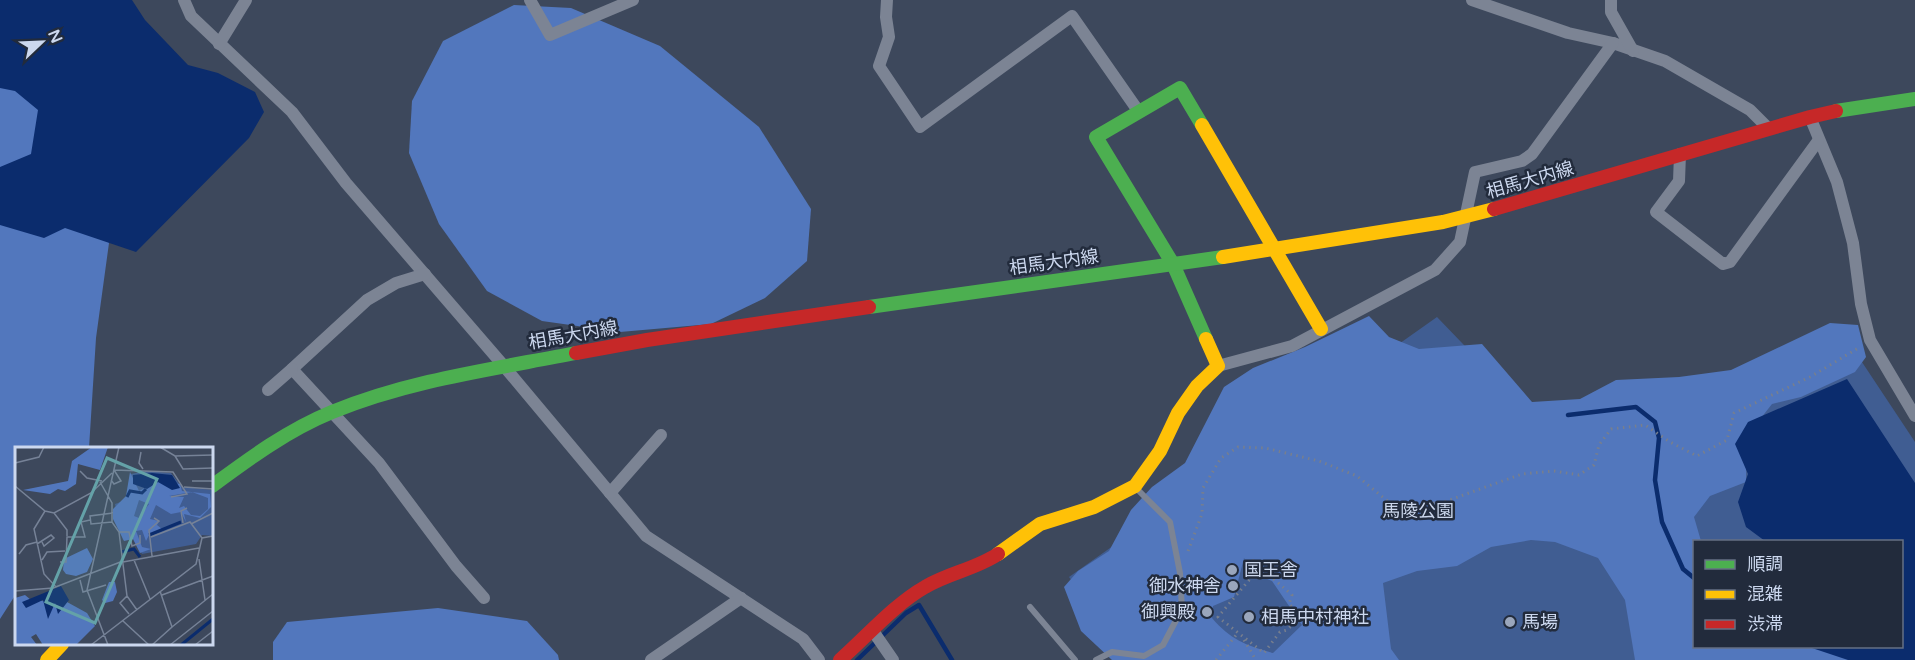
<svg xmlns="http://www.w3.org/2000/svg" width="1915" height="660" font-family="'Varela Round','Noto Sans JP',sans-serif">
<rect width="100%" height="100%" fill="#3d485c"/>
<path fill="#405d92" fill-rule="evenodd" d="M1437 317 1562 447 1850 344 1915 442V660H1132L1069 577ZM1694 542H1902V646H1694Z"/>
<g fill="#5277bd" fill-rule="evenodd">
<polygon points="0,0 18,0 109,243 96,338 89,448 16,448 16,594 0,619"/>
<polygon points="514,5 571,8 660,46 759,127 811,209 807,261 765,298 711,324 620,332 542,321 487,291 439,224 409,153 412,101 443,41"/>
<path d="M1369 316 1389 337 1419 349 1482 344 1532 402 1580 399 1616 380 1679 377 1731 370 1830 323 1858 325 1866 357 1855 372 1801 397 1772 404 1746 437V482L1710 496 1694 517 1701 541 1694 542V646L1867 647 1879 660H1635L1625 600 1598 558 1555 542 1531 540 1491 547 1457 566 1417 571 1383 583 1391 649 1399 660H1112L1081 631 1064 587 1078 571 1109 551 1131 510 1152 487 1185 463 1224 387 1253 368 1305 347ZM1244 558 1255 574 1272 581 1302 625 1273 653C1245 645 1231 640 1212 618L1213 606 1234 597Z"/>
<polygon points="438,608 527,621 558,655 559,660 273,660 273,642 287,622"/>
</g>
<g fill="#0b2c6d">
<polygon points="0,0 132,0 145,20 188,65 218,73 255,92 264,112 249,138 136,252 65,228 44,238 0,225 0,167 31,154 38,110 15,91 0,88"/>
<polygon points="1847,379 1915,483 1915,660 1848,660 1809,647 1902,646 1902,542 1765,541 1746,527 1738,502 1748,474 1735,444 1748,422"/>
</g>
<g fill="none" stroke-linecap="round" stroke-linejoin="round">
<g stroke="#0b2c6d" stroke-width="4.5">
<polyline points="1568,415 1636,407 1655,422 1659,438 1655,480 1662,522 1683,569 1694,578"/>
<polyline points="857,660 906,613 919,605 952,660"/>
</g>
<g stroke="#777f8e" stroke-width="3" stroke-dasharray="1.5 4.5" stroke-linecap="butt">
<polyline points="1188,551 1202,514 1203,488 1221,458 1238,447 1265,448 1319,461 1357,476 1390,503 1441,503 1522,474 1554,471 1579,475 1594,465 1599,445 1611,429 1645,425 1670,442 1697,456 1727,440 1734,413 1810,377 1860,347"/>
<polyline points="1252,560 1259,567"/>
<polygon points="1260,567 1292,595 1289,604 1301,616 1287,630 1280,632 1264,653 1218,617"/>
<polyline points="1244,640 1256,660"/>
<polyline points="1216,660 1237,634"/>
</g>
<g stroke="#7c8494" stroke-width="6">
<polyline points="1030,607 1075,660"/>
<polyline points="1096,660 1112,652 1144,656 1163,645 1182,609 1180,573 1170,522 1135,487"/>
</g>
<g stroke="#7c8494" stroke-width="12">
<polyline points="184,0 191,16 292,112 346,183 503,365 646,536 803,639 819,660"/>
<polyline points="530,0 550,35 633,0"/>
<polyline points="887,0 886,17 889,37 879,66 920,127 1072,16 1139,112"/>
<polyline points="1472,0 1568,33 1613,43 1665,61 1750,110 1769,129"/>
<polyline points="1611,0 1611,12 1633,51"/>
<polyline points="219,44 246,0"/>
<polyline points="1810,117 1837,182 1853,243 1861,304 1870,340 1915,416"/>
<polyline points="1680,154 1679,181 1656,212 1723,264 1730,262 1818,141"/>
<polyline points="425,274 396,283 367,300 292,369 379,463 456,566 484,598"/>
<polyline points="1218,366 1292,346 1435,270 1460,242 1475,172 1522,161 1532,154 1613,43"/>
<polyline points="268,390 292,369"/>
<polyline points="610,493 661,435"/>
<polyline points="873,631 893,660"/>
<polyline points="651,660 741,598"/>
</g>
<g stroke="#4caf50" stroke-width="14">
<polyline points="1836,111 1915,99"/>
<polyline points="1202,125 1180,88 1096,137 1173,264 1206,339"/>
<polyline points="869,307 1223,257"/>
<path d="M212 486C250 458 288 430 332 412 410 380 494 369 576 353"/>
</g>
<g stroke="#ffc107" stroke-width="14">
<polyline points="1202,125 1321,329"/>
<polyline points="1223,257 1443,222 1494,209"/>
<polyline points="998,554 1040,524 1094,507 1135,486 1160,451 1178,413 1197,386 1218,366 1206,339"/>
<polyline points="47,660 62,644"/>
</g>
<g stroke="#c62828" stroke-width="14">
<polyline points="1494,209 1810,117 1836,111"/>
<polyline points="576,353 647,340 869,307"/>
<path d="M840 660C867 636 895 604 925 587 948 573 976 569 998 554"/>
</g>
</g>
<g fill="#9aa6bc" stroke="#222b3c" stroke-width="2">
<circle cx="1232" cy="570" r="6"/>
<circle cx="1233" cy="586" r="6"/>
<circle cx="1207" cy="612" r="6"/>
<circle cx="1249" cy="617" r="6"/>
<circle cx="1510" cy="622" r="6"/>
</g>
<g text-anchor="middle" stroke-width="5" stroke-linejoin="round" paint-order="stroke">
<g font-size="18" fill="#ccd8ef" stroke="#222b3c">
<text transform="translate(1530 180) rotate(-16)" y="6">相馬大内線</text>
<text transform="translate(1054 262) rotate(-8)" y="6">相馬大内線</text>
<text transform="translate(573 335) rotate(-10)" y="6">相馬大内線</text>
</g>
<g font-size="18" fill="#cad6eb" stroke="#222b3c">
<text x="1418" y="517">馬陵公園</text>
</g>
<g font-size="18" fill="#ccd8ef" stroke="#222b3c" text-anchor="start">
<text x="1244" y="576">国王舎</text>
<text x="1221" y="592" text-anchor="end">御水神舎</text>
<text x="1195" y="618" text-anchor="end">御興殿</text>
<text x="1261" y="623">相馬中村神社</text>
<text x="1522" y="628">馬場</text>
</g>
</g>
<g transform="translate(15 447)">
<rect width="198" height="198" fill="#3d485c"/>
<path d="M131 24 156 26 167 40 198 43V89L187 88 181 97 127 107 119 90 108 93 100 57 114 52 116 27Z" fill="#405d92"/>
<path d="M77 0H93L85 23 63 17 61 37 50 44 43 42 35 47 8 43 53 34 57 14ZM115 25 124 44 144 34 165 37 167 44 195 47 196 60 185 71 169 67 171 75 166 65 156 67 141 58 135 72 144 74 142 78 147 82 162 77 134 88 131 94 127 83 121 84 127 100 136 102 125 106 118 92 109 94 98 72V62L111 49ZM177 45 193 51V62L185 69 176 68 169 59 164 61 169 50 154 49ZM124 53 134 57 124 71 119 69ZM72 101 78 112 72 125 61 129 51 127 48 123 49 112ZM94 135H100L102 145 98 154 90 156 87 153ZM10 148 16 153 52 155 72 166 80 179 61 198H28L21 187 16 190 22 198H0V151Z" fill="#5277bd" fill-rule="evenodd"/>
<path d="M137 26 157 28 165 41 157 43 143 35 132 42 118 37V28ZM46 139 54 153 43 167 40 156 33 172 28 153 11 161 7 155Z" fill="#0b2c6d"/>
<path fill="none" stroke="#0b2c6d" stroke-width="3" d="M112 50 115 44 127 46 131 42M134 88 166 75M106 105 119 102 125 110M166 198 198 172"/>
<path fill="none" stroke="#768297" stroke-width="1.5" d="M145 0 160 9 198 8M126 5 124 16 128 22M160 9 168 22 198 21M0 16 24 10 29 0M99 23 158 25 172 47 156 50M65 24 72 31 87 34M96 33 99 37 106 34 99 23M177 34H198M85 35 97 56V75M0 39 30 64 39 66 76 46 97 26M169 40 198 42M30 64 19 82 29 127 41 140M39 66 52 83V89M98 66 75 69 76 77 97 75 104 85 112 149 122 163M168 76 166 64 172 61M176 77 198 66M104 85H114L117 99 125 96V88M136 90 175 75 187 91M22 97 36 88 39 91 29 99 27 95M4 107 11 98 22 95M137 109 134 83 144 74 139 71M184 112 190 153M27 113 32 105 50 104M119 113 135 152M45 115H51L52 90H70L66 75 75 73M108 115 184 101M65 133 68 145 91 138M0 144 38 141 108 114M147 148 198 129M112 149 105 156 114 167M108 174 134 198M157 180 198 147M76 198 181 117 187 91 198 89M93 198 72 143 104 0M137 198 157 180 145 144M155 198 198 164M180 198 198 184"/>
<path fill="#64a2a8" fill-opacity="0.15" stroke="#64a2a8" stroke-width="3" d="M92 11 142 32 80 176 31 155Z"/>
<rect width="198" height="198" fill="none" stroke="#ccd8ef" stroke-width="3"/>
</g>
<rect x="1693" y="540" width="210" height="108" fill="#222b3c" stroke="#667084" stroke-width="1.5"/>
<rect x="1705" y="560" width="30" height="9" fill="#4caf50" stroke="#667084" stroke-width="1.5"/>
<text x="1747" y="570" font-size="18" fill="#ccd8ef">順調</text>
<rect x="1705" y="590" width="30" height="9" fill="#ffc107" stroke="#667084" stroke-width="1.5"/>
<text x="1747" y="600" font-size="18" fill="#ccd8ef">混雑</text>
<rect x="1705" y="620" width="30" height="9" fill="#c62828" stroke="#667084" stroke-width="1.5"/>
<text x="1747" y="630" font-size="18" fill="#ccd8ef">渋滞</text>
<g transform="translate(42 42) rotate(67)" stroke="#222b3c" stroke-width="4.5" paint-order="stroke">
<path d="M0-4.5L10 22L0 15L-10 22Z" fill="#ccd8ef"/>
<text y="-9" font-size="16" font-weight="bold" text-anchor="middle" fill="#ccd8ef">N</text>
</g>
</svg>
